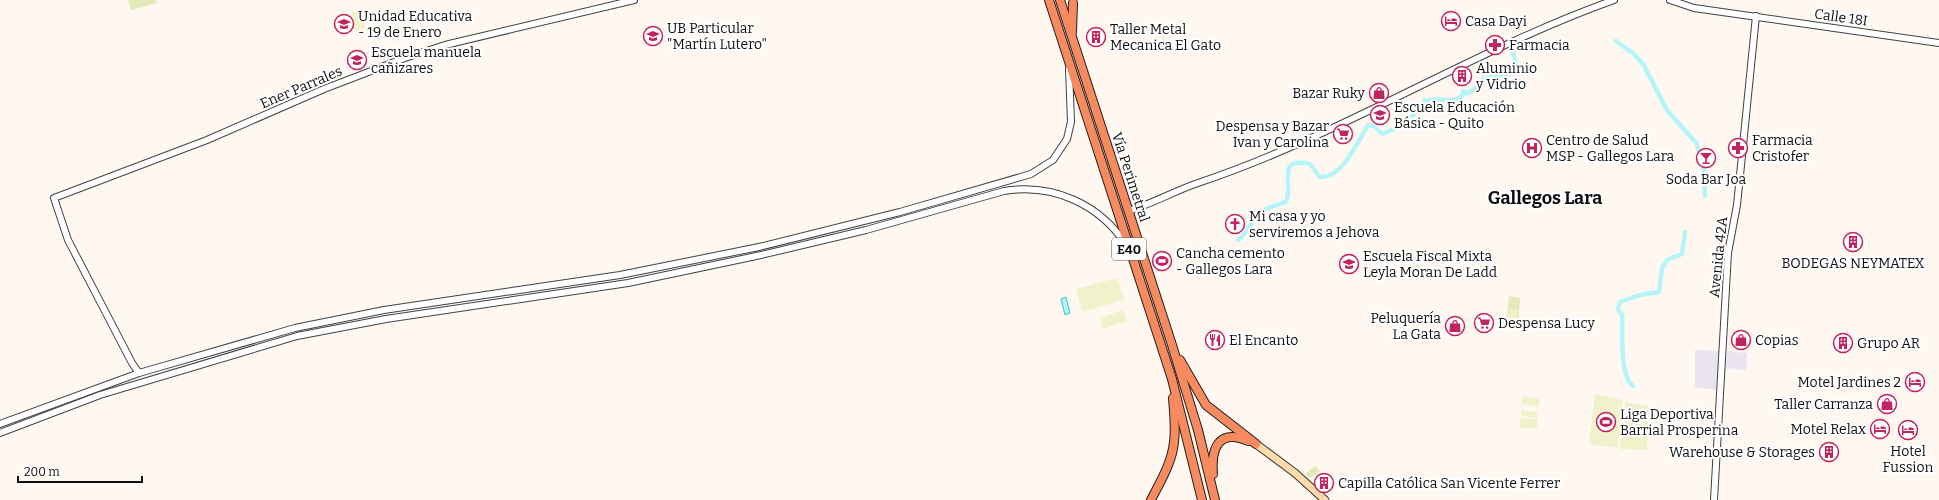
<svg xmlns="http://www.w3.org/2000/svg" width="1939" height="500" font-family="Bitter,serif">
<rect width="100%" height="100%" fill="#fff8f1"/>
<g fill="#e9e4ee">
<polygon points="1695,350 1719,351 1717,390 1695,387"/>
<polygon points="1727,351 1747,353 1746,370 1726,368"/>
</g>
<g fill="#e3eaba">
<polygon points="128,0 156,0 157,3 131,10"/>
<polygon points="1509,296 1520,298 1518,328 1506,327"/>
<polygon points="1315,466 1320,471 1310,478 1305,474"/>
</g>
<g fill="#f1f1cc">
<polygon points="361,10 365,28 355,31 352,12"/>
<polygon points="1163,255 1165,266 1160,267 1158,256"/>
<polygon points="1117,278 1124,300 1082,312 1076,289"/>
<polygon points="1509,309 1518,310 1517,327 1507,326"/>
<polygon points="1123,310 1127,321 1103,329 1100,318"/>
<polygon points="1595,394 1623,400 1618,448 1589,444"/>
<polygon points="1523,396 1540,399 1539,407 1522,404"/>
<polygon points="1625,402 1649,406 1647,450 1620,449"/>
<polygon points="1521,410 1537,412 1537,418 1521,416"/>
<polygon points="1520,418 1538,419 1537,429 1519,427"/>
</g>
<polygon fill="#b5f4f7" stroke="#3bc4cf" points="1066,297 1070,313 1065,315 1061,299"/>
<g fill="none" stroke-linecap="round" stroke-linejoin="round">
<g stroke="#b5f4f7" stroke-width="4.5">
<polyline points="1616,41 1634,54 1643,64 1667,110 1697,144 1704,171 1705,196"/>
<path d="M1238 240C1246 234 1248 228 1253 220 1261 209 1274 206 1286 202 1294 182 1275 157 1310 164L1320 177C1342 179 1358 141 1368 125L1374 126 1382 134 1394 129 1403 120 1412 116 1416 111 1422 107 1425 100 1430 102V100C1442 97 1453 105 1463 95V91L1468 93 1482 85V80C1492 74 1502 77 1513 72L1516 65 1512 47"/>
<path d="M1633 386C1619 375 1623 332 1622 314L1618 310 1620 302 1640 295 1659 292 1662 268 1667 260 1682 254 1685 232"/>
</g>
<defs>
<g id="tertiary">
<polyline points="1670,0 1694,8 1939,43"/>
<path d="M1128 211C1152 204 1174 191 1198 183 1342 135 1471 51 1614 0"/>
<polyline points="139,373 132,363 68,240 54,198 207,140 324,89 405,58 445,45 634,0"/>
<polyline points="0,424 139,373 295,328 384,310 620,275 759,247 900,212 1031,174 1053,160 1067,139 1071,122 1069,69"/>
<path d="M0 433 100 395 297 336 386 319 628 283 761 255 866 230 1004 191C1053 183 1100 204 1127 246"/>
<polyline points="1714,500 1728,253 1737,205 1756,16"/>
</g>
<polyline id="secondary" points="1256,444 1295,473 1325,500"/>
<g id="trunk">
<polyline points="1049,0 1172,379 1202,500"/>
<polyline points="1060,0 1172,345 1198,430 1215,500"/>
<polyline points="1072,32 1073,3"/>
<polyline points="1180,360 1206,405 1256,444"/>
<path d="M1213 474C1211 449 1218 428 1248 441"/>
<path d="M1151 500C1160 482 1172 463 1174 442 1176 427 1174 413 1173 398"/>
</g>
</defs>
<use href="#tertiary" stroke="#424242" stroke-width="8"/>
<use href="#secondary" stroke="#313131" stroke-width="9"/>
<use href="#trunk" stroke="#202020" stroke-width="10"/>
<use href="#tertiary" stroke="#fff" stroke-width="6"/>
<use href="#secondary" stroke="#ffdbac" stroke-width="7"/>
<use href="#trunk" stroke="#f88a5f" stroke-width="8"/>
</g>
<defs>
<symbol id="hotel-ring" viewBox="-11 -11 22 22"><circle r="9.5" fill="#fff" stroke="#c2245f" stroke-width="1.5"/><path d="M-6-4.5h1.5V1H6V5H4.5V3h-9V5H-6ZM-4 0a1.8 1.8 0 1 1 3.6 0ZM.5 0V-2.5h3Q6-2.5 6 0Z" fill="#c2245f"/></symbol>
<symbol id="school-ring" viewBox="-11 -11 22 22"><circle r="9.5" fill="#fff" stroke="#c2245f" stroke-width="1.5"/><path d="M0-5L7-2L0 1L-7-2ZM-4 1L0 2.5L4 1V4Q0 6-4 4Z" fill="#c2245f"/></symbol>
<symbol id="building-ring" viewBox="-11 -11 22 22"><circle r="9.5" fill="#fff" stroke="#c2245f" stroke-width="1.5"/><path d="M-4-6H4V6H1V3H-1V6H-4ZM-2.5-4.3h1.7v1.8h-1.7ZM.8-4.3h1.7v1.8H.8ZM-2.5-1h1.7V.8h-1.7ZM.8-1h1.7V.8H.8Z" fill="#c2245f"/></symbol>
<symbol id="pharmacy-ring" viewBox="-11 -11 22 22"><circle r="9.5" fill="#fff" stroke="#c2245f" stroke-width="1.5"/><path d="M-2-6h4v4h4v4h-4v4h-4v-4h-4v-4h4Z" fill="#c2245f"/></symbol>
<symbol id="shop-ring" viewBox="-11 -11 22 22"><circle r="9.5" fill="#fff" stroke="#c2245f" stroke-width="1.5"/><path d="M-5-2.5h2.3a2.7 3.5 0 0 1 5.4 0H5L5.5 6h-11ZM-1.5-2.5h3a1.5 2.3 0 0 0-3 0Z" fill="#c2245f"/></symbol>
<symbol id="supermarket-ring" viewBox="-11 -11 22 22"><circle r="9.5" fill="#fff" stroke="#c2245f" stroke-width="1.5"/><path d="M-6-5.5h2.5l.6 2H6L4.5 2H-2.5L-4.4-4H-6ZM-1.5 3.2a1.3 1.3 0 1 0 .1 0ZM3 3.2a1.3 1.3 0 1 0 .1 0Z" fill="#c2245f"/></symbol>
<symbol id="hospital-ring" viewBox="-11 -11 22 22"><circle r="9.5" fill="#fff" stroke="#c2245f" stroke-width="1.5"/><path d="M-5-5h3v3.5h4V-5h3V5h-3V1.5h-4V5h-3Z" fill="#c2245f"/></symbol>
<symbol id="bar-ring" viewBox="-11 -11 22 22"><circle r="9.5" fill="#fff" stroke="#c2245f" stroke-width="1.5"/><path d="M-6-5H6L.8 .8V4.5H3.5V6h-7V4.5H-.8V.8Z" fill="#c2245f"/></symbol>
<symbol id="church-ring" viewBox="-11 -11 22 22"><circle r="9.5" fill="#fff" stroke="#c2245f" stroke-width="1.5"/><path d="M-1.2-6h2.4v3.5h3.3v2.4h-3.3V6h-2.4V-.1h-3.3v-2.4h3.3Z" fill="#c2245f"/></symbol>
<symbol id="stadium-ring" viewBox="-11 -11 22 22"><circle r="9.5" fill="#fff" stroke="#c2245f" stroke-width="1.5"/><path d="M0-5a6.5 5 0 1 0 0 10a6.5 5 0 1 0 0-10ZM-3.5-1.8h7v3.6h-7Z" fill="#c2245f"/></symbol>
<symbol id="restaurant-ring" viewBox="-11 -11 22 22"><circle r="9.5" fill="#fff" stroke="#c2245f" stroke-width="1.5"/><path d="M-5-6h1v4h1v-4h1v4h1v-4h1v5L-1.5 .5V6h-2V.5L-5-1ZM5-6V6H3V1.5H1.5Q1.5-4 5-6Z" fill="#c2245f"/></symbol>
</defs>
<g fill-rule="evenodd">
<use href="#hotel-ring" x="1440" y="10" width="22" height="22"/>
<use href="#school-ring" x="333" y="13" width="22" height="22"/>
<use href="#school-ring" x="642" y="25" width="22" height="22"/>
<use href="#building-ring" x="1085" y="26" width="22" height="22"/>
<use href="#pharmacy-ring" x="1484" y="34" width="22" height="22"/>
<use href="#school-ring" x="346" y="49" width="22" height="22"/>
<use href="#building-ring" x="1451" y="65" width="22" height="22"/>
<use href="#shop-ring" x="1368" y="82" width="22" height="22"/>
<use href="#school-ring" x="1369" y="104" width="22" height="22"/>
<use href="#supermarket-ring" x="1332" y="123" width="22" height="22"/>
<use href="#hospital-ring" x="1521" y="137" width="22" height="22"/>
<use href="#pharmacy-ring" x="1727" y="137" width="22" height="22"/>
<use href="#bar-ring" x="1695" y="147" width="22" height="22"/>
<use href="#church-ring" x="1224" y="213" width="22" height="22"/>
<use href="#building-ring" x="1842" y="231" width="22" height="22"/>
<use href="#stadium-ring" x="1151" y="250" width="22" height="22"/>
<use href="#school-ring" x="1338" y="253" width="22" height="22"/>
<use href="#supermarket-ring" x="1473" y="312" width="22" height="22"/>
<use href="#shop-ring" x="1444" y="315" width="22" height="22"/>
<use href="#restaurant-ring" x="1204" y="329" width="22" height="22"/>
<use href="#shop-ring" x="1730" y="329" width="22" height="22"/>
<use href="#building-ring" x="1832" y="332" width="22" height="22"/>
<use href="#hotel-ring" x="1904" y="371" width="22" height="22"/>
<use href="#shop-ring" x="1876" y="393" width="22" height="22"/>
<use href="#stadium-ring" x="1595" y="411" width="22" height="22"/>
<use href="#hotel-ring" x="1869" y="418" width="22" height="22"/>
<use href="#hotel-ring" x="1897" y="419" width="22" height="22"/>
<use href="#building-ring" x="1818" y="441" width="22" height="22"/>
<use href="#building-ring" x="1313" y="472" width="22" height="22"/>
</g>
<g text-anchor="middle" stroke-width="4" stroke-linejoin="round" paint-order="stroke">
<rect fill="#fff" stroke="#575757" stroke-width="1" x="1112" y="238" width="34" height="22" rx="3"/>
<g font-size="13" font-weight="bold" fill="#0f0f0f">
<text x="1129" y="254">E40</text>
</g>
<g font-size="14" fill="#0f0f0f" stroke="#fff" text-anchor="start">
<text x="358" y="21">Unidad Educativa<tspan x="358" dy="16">- 19 de Enero</tspan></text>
<text x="1465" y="26">Casa Dayi</text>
<text x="667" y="33">UB Particular<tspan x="667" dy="16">"Martín Lutero"</tspan></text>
<text x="1110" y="34">Taller Metal<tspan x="1110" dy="16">Mecanica El Gato</tspan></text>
<text x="1509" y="50">Farmacia</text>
<text x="371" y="57">Escuela manuela<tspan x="371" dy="16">cañizares</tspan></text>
<text x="1476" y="73">Aluminio<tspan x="1476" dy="16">y Vidrio</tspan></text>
<text x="1365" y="98" text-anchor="end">Bazar Ruky</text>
<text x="1394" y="112">Escuela Educación<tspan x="1394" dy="16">Básica - Quito</tspan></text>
<text x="1329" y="131" text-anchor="end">Despensa y Bazar<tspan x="1329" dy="16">Ivan y Carolina</tspan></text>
<text x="1546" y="145">Centro de Salud<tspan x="1546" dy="16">MSP - Gallegos Lara</tspan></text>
<text x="1752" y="145">Farmacia<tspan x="1752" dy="16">Cristofer</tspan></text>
<text x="1706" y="184" text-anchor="middle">Soda Bar Joa</text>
<text x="1249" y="221">Mi casa y yo<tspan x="1249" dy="16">serviremos a Jehova</tspan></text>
<text x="1176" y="258">Cancha cemento<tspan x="1176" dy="16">- Gallegos Lara</tspan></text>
<text x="1363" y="261">Escuela Fiscal Mixta<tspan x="1363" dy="16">Leyla Moran De Ladd</tspan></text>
<text x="1853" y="268" text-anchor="middle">BODEGAS NEYMATEX</text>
<text x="1441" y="323" text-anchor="end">Peluquería<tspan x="1441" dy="16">La Gata</tspan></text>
<text x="1498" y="328">Despensa Lucy</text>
<text x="1229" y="345">El Encanto</text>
<text x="1755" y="345">Copias</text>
<text x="1857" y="348">Grupo AR</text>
<text x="1901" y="387" text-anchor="end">Motel Jardines 2</text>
<text x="1873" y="409" text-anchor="end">Taller Carranza</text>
<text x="1620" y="419">Liga Deportiva<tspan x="1620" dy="16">Barrial Prosperina</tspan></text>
<text x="1866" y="434" text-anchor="end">Motel Relax</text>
<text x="1908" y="456" text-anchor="middle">Hotel<tspan x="1908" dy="16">Fussion</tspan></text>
<text x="1815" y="457" text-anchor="end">Warehouse &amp; Storages</text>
<text x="1338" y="488">Capilla Católica San Vicente Ferrer</text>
</g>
<g font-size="14" fill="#0f0f0f" stroke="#fff">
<text transform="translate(1841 17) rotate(8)" y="5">Calle 18I</text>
<text transform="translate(301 87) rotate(-23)" y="5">Ener Parrales</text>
<text transform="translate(1131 177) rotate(72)" y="5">Vía Perimetral</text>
<text transform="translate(1718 257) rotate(-84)" y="5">Avenida 42A</text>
</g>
<g font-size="18" font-weight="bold" fill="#0f0f0f" stroke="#fff">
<text x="1545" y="204">Gallegos Lara</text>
</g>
</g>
<path d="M18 476v6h124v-6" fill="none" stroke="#0f0f0f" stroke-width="2"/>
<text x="24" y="476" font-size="12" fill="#0f0f0f" stroke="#ffffff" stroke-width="3" paint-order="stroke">200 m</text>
</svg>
